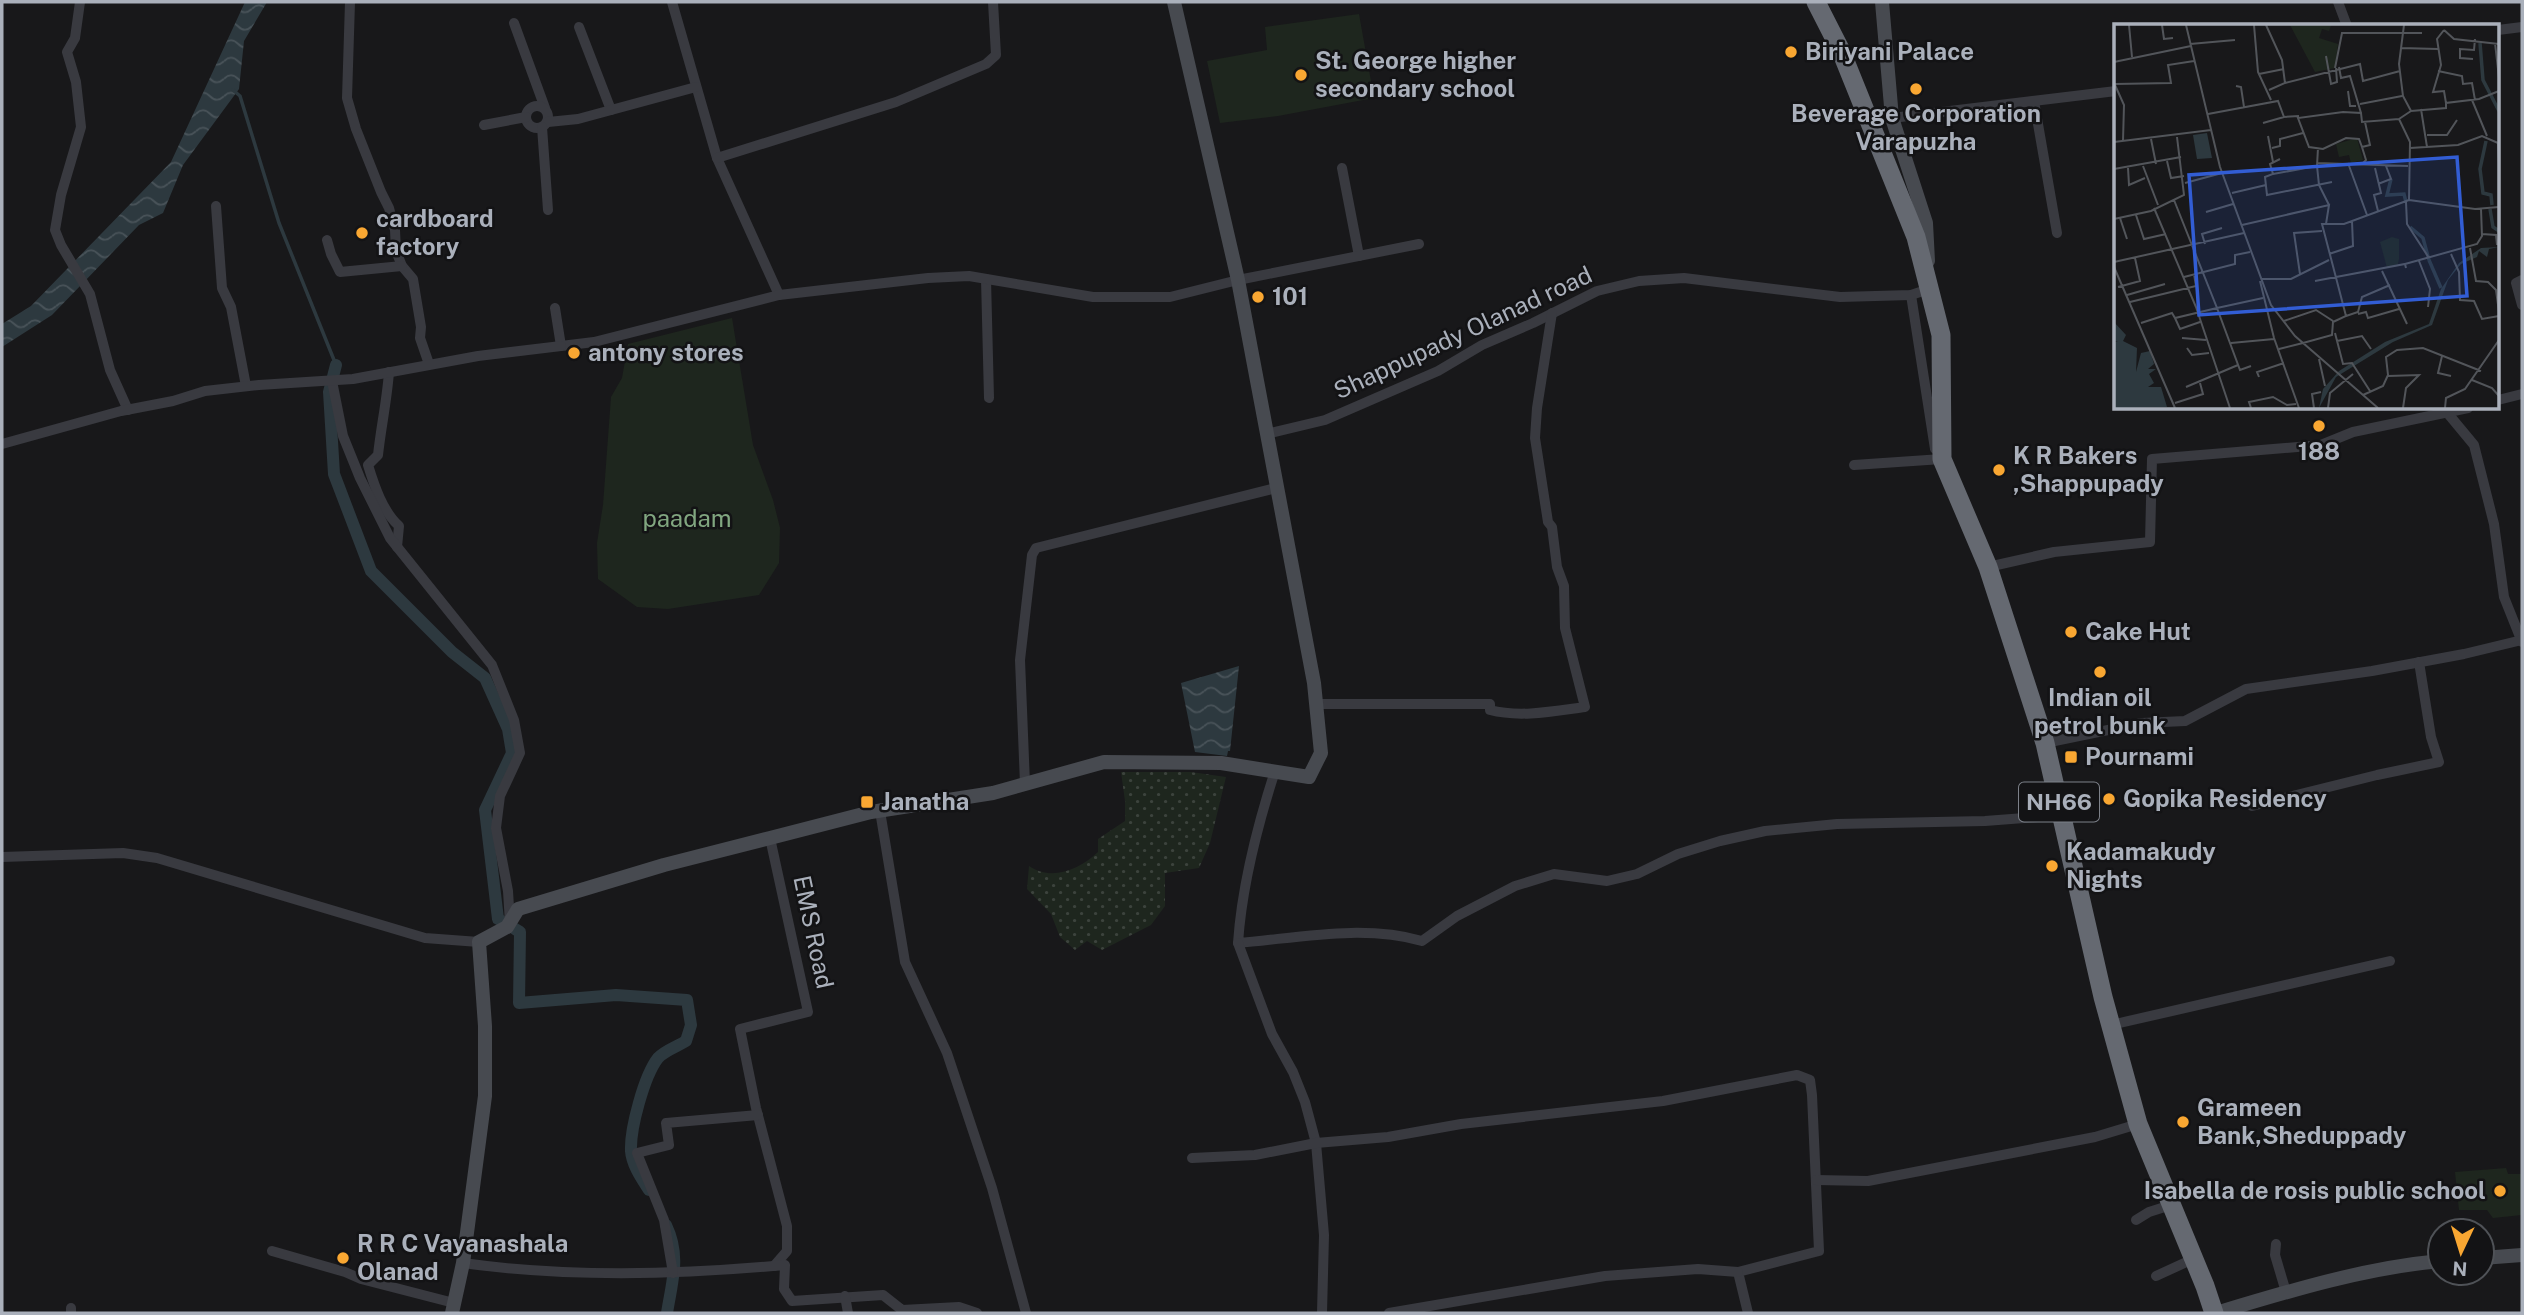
<svg xmlns="http://www.w3.org/2000/svg" width="2524" height="1315" font-family="'Public Sans',sans-serif">
<defs>
<pattern id="grass-dots" width="8" height="8" patternUnits="userSpaceOnUse" patternTransform="scale(1.75)"><rect width="8" height="8" fill="#1e261e"/><path d="M2 2h.1M6 6h.1" fill="none" stroke="#3c433d" stroke-width="1.8" stroke-linecap="round"/></pattern>
<pattern id="water-waves" width="16" height="10" patternUnits="userSpaceOnUse" patternTransform="scale(1.75)"><rect width="16" height="10" fill="#2d393f"/><path d="M0 5q4-4 8 0t8 0" fill="none" stroke="#495359"/></pattern>
</defs>
<rect width="100%" height="100%" fill="#18181a"/>
<path fill="url(#grass-dots)" d="M1121 772H1191L1226 777 1210 843 1199 868 1165 873V906L1151 925 1102 950 1087 941 1075 950 1060 937 1051 914 1027 889 1029 866C1052 882 1080 869 1098 852V839L1125 821V801Z"/>
<g fill="#1e261e">
<polygon points="1359,14 1374,98 1278,116 1220,123 1207,61 1267,50 1265,27"/>
<polygon points="732,318 753,445 773,500 780,528 779,563 759,595 668,609 637,607 598,579 597,543 603,505 611,397 622,378 628,344"/>
<polygon points="2506,1168 2508,1174 2522,1174 2522,1215 2493,1218 2487,1210 2459,1210 2455,1172"/>
</g>
<g fill="url(#water-waves)">
<polygon points="245,2 267,2 244,41 239,89 183,165 163,213 139,225 52,315 2,347 2,324 31,306 171,162"/>
<polygon points="1239,666 1230,751 1228,751 1227,756 1195,752 1181,683"/>
</g>
<g fill="none" stroke-linecap="round" stroke-linejoin="round">
<polyline stroke="#2d393f" stroke-width="3.5" points="233,90 240,96 279,223 336,365"/>
<g stroke="#2d393f" stroke-width="12">
<polyline points="336,365 329,392 334,474 371,571 452,652 485,678 508,729 512,753 485,810 498,919 502,921"/>
<path d="M515 929 520 932 519 1003 616 995 687 1000 691 1025 686 1041C678 1046 664 1051 658 1058 644 1076 630 1129 631 1151 632 1165 642 1179 649 1190"/>
<path d="M666 1225C681 1256 672 1281 667 1313"/>
</g>
<g stroke="#393a40" stroke-width="10">
<polyline points="80,2 75,38 67,52 76,82 81,127 61,195 55,230 61,245 90,294 110,370 128,410"/>
<polyline points="350,2 347,98 356,129 381,192 389,208 395,230 396,251 402,266 413,279 421,327 420,338 429,364"/>
<polyline points="672,2 717,158 779,295"/>
<polyline points="2338,2 2347,26"/>
<polyline points="514,23 545,108"/>
<polyline points="579,27 611,110"/>
<polyline points="2498,30 2522,27"/>
<polyline points="2034,101 2057,233"/>
<circle cx="537" cy="117" r="11"/>
<polyline points="1892,118 2116,91"/>
<polyline points="548,122 578,119 696,87"/>
<polyline points="484,125 526,117"/>
<polyline points="542,127 548,210"/>
<polyline points="717,158 896,102 986,64 996,55 993,2"/>
<polyline points="1342,168 1359,256"/>
<polyline points="216,206 222,288 231,307 246,386"/>
<polyline points="327,240 331,254 340,272 402,266"/>
<polyline points="986,279 989,398"/>
<polyline points="2522,280 2516,283 2522,305"/>
<polyline points="1911,295 1935,449"/>
<polyline points="555,308 561,346 594,342 779,295 928,278 969,276 1093,297 1170,297 1238,280 1419,244"/>
<path d="M389 372C387 400 381 427 378 455L368 465C374 485 383 512 399 526L397 547"/>
<polyline points="332,381 343,436 360,478 390,538 492,665 514,720 520,753 500,796 496,828 508,891 510,923"/>
<polyline points="2498,400 2522,394"/>
<polyline points="2445,410 2474,445 2494,524 2504,597 2522,642"/>
<polyline points="1266,434 1325,420 1438,371 1482,345 1533,323 1597,291 1639,281 1684,278 1840,297 1911,295 1929,289"/>
<polyline points="2,444 121,411 173,401 205,391 259,385 353,379 478,356 561,346"/>
<polyline points="1854,465 1942,459"/>
<polyline points="1988,567 2054,552 2150,542 2152,459 2321,445 2353,432 2468,408"/>
<path d="M1316 704H1490V710C1520 718 1555 711 1585 707L1565 628 1564 586 1557 567 1552 527 1548 522 1535 438 1537 408 1552 313"/>
<polyline points="2045,743 2142,723 2185,721 2246,689 2372,671 2464,654 2522,640"/>
<path d="M1275 771C1257 827 1242 884 1238 943 1298 938 1363 924 1422 941L1457 916 1515 886 1554 874 1607 881 1637 874 1678 854 1720 841 1765 831 1837 824 1985 821 2063 815"/>
<polyline points="1025,784 1020,660 1032,555 1036,548 1276,488"/>
<polyline points="2252,806 2377,775 2439,762 2431,737 2419,662"/>
<polyline points="880,811 905,962 947,1053 992,1188 1026,1313"/>
<polyline points="770,838 808,1012 740,1029 756,1108 787,1226 787,1251 774,1266"/>
<polyline points="2,857 123,853 157,858 425,938 479,942"/>
<polyline points="1238,943 1272,1034 1293,1072 1305,1102 1316,1143 1324,1235 1322,1313"/>
<polyline points="2111,1025 2390,961"/>
<polyline points="1192,1158 1255,1155 1316,1143 1388,1137 1461,1124 1663,1101 1797,1075 1810,1080 1812,1095 1819,1251 1738,1272 1748,1313"/>
<polyline points="1816,1180 1868,1181 2095,1137 2138,1124"/>
<polyline points="2136,1220 2149,1212 2171,1205"/>
<polyline points="2276,1244 2275,1255 2286,1292"/>
<polyline points="272,1251 345,1272 361,1279 454,1303"/>
<path d="M463 1263C570 1278 678 1275 785 1265L784 1289 792 1301 883 1295 902 1310 959 1307 977 1313"/>
<polyline points="673,1273 664,1220 637,1153 669,1145 666,1123 758,1115"/>
<polyline points="2156,1276 2193,1259"/>
<polyline points="845,1296 848,1313"/>
<polyline points="71,1313 71,1308"/>
<polyline points="1389,1313 1605,1276 1698,1269 1738,1272"/>
</g>
<g stroke="#474a50" stroke-width="14">
<polyline points="1882,2 1892,118 1926,223 1928,261"/>
<polyline points="2482,1258 2522,1255"/>
<polyline points="452,1313 463,1263 485,1096 485,1026 479,942 507,927 518,909 664,865 770,838 871,812 993,793 1104,762 1221,763 1309,777 1321,753 1314,683 1238,280 1174,2"/>
<path d="M2216 1313C2289 1291 2364 1268 2440 1261"/>
</g>
<polyline stroke="#656971" stroke-width="19" points="1816,2 1841,51 1916,237 1941,335 1942,459 1988,567 2045,743 2103,997 2138,1124 2205,1286 2214,1313"/>
</g>
<g fill="#f9a732" stroke="#131315" stroke-width="2.5">
<circle cx="1791" cy="52" r="7"/>
<circle cx="1301" cy="75" r="7"/>
<circle cx="1916" cy="89" r="7"/>
<circle cx="362" cy="233" r="7"/>
<circle cx="1258" cy="297" r="7"/>
<circle cx="574" cy="353" r="7"/>
<circle cx="2319" cy="426" r="7"/>
<circle cx="1999" cy="470" r="7"/>
<circle cx="2071" cy="632" r="7"/>
<circle cx="2100" cy="672" r="7"/>
<rect x="2064" y="750" width="14" height="14" rx="3.5"/>
<circle cx="2109" cy="799" r="7"/>
<rect x="860" y="795" width="14" height="14" rx="3.5"/>
<circle cx="2052" cy="866" r="7"/>
<circle cx="2183" cy="1122" r="7"/>
<circle cx="2500" cy="1191" r="7"/>
<circle cx="343" cy="1258" r="7"/>
</g>
<g text-anchor="middle" stroke-width="5" stroke-linejoin="round" paint-order="stroke">
<rect fill="#131315" stroke="#7d8189" stroke-width="2" x="2019" y="782.5" width="80" height="39" rx="5"/>
<g font-size="23" font-weight="bold" fill="#aab0bb">
<text x="2059" y="810">NH66</text>
</g>
<g font-size="24" font-weight="bold" fill="#aab0bb" stroke="#131315" text-anchor="start">
<text x="1805" y="60">Biriyani Palace</text>
<text x="1315" y="69">St. George higher<tspan x="1315" dy="28">secondary school</tspan></text>
<text x="1916" y="122" text-anchor="middle">Beverage Corporation<tspan x="1916" dy="28">Varapuzha</tspan></text>
<text x="376" y="227">cardboard<tspan x="376" dy="28">factory</tspan></text>
<text x="1272" y="305">101</text>
<text x="588" y="361">antony stores</text>
<text x="2319" y="460" text-anchor="middle">188</text>
<text x="2013" y="464">K R Bakers<tspan x="2013" dy="28">,Shappupady</tspan></text>
<text x="2085" y="640">Cake Hut</text>
<text x="2100" y="706" text-anchor="middle">Indian oil<tspan x="2100" dy="28">petrol bunk</tspan></text>
<text x="2085" y="765">Pournami</text>
<text x="2123" y="807">Gopika Residency</text>
<text x="881" y="810">Janatha</text>
<text x="2066" y="860">Kadamakudy<tspan x="2066" dy="28">Nights</tspan></text>
<text x="2197" y="1116">Grameen<tspan x="2197" dy="28">Bank,Sheduppady</tspan></text>
<text x="2486" y="1199" text-anchor="end">Isabella de rosis public school</text>
<text x="357" y="1252">R R C Vayanashala<tspan x="357" dy="28">Olanad</tspan></text>
</g>
<g font-size="24" fill="#aab0bb" stroke="#131315">
<text transform="translate(1463 333) rotate(-25)" y="8">Shappupady Olanad road</text>
<text transform="translate(813 932) rotate(78)" y="8">EMS Road</text>
</g>
<g font-size="24" fill="#81a680" stroke="#131315">
<text x="687" y="527">paadam</text>
</g>
</g>
<g transform="translate(2114 24)">
<rect width="385" height="385" fill="#18181a"/>
<path d="M243 114 249 136 237 139 235 131 225 133 222 120Z" fill="#1e261e"/>
<path d="M176 1H217L215 7 208 5 205 14 224 20 221 44 201 48Z" fill="#1e261e"/>
<path d="M278 213 285 215V235L284 240 273 244 266 218Z" fill="#1e261e"/>
<path d="M93 109 98 134 83 135 79 111ZM385 223 375 225 373 233 365 227 363 233 347 240 334 256 318 301 279 318 222 353 205 384 209 365 225 347 271 318 315 300 327 265 345 239 367 224ZM0 298 12 311 9 317 23 324 22 348 27 329 36 327 40 340 34 345H42L35 350 40 359 34 363H47L53 383 0 384V318L4 317H0Z" fill="#2d393f"/>
<path fill="none" stroke="#2d393f" stroke-width="3.5" d="M366 19 369 56 385 87M372 117 366 145 369 169 377 171 378 181M277 155 273 171 290 170 292 178M376 185 379 203 385 207M296 203 309 214 315 236M315 236 327 264"/>
<path fill="none" stroke="#52555a" stroke-width="2" d="M15 1 18 33M48 1 50 15 59 14M72 1 106 143 157 281 181 312 264 384M140 1 144 48 157 76M152 1 168 36 171 59 155 66M330 6 323 15 327 41 319 68 330 67 332 79M330 6 340 15 385 20M381 19 385 54M76 20 121 16M287 24 324 25M212 32 217 60 223 58 222 44M359 35 346 34V25L360 26 361 15M0 38 77 22M225 43 227 54 236 52 247 89M221 44 228 9H308M324 47 348 52 349 60 358 59 361 76M145 50 170 45M171 59 246 40 249 57 286 47M1 60 57 59 54 41 80 37M1 61 10 81 9 117M122 62 127 63 130 83M234 67 236 82H242M358 76 373 112M246 80 288 72M307 85 313 123M297 87 332 84V79L365 75 385 67M94 90 164 77 170 93 185 92M149 99 170 93M313 111H333L343 96M154 112 159 138M37 115 42 140M0 118 97 106M248 123 245 115 232 114 209 125 195 123 184 94 229 88 247 89 248 98 285 95M158 124 166 122V115L189 109M296 124 344 121 368 112 384 119 385 140M166 135 156 140 159 150 151 153 153 171 218 158M53 137 57 154 70 152M203 139 294 142M234 139 253 191M248 140 252 136 248 123 256 121 251 98M29 142 44 181M203 142 205 161 215 181M14 144 15 161 31 154M261 144 267 169 260 171 264 187M0 145 67 133M159 150 203 142 204 124M71 159 108 149M264 160 277 155 272 142M118 169 152 161M295 176 361 185 385 183M292 178 293 200 315 234M40 184 82 283 116 384M92 188 119 180M22 191 30 215 52 210M6 194 13 215M0 195 37 187 70 171 63 113M128 201 215 181 212 200M368 210 382 211 383 221M91 220 88 210 108 204M356 224 362 257 374 258 382 266 385 288M215 230 239 222 238 197M337 230 345 248 346 276 360 277 368 295 385 292M305 237 316 265 314 283M0 238 130 209M291 240 363 220 368 212 367 185M0 243 61 384M268 247 293 300M186 250 180 209 208 207M70 253 121 240V231L136 228M148 255H177L215 236M146 257 160 314 185 384M201 257 291 240 292 244M4 263 26 257 21 234M13 271 51 260M16 278 82 262 80 250M244 290 252 288 254 294 285 285M232 292 244 288 248 273 276 261M61 294 66 305 86 298M170 297 202 286 219 297M27 299 58 289 61 294 103 284 60 176M221 309 229 340 238 339 256 367M68 314 92 316M223 317 248 312 257 325M117 319 160 315M189 319 218 311 219 298 232 292 208 200H230L295 176 296 118 285 95 297 87 289 72 285 40 290 1M73 324 78 331 95 329M165 325 189 319M328 332 324 349 337 352M205 335 211 362M137 342 126 346 103 284 149 274M274 352 305 351 292 364 289 384M145 353 143 348 170 339M358 356 378 364 385 372M72 363 124 341M249 371 269 362 274 351 272 333 283 326 309 324 367 347M61 379 89 370 86 359M137 384 135 378 159 373 173 381 182 380M200 384 198 370 207 368M214 384 216 369 239 350M331 384 332 374 351 365 385 316"/>
<path fill="#325dd4" fill-opacity="0.15" stroke="#325dd4" stroke-width="3.5" d="M343 133 353 272 85 291 75 151Z"/>
<rect width="385" height="385" fill="none" stroke="#aab0bb" stroke-width="3.5"/>
</g>
<rect width="2524" height="1315" fill="none" stroke="#aab0bb" stroke-width="7"/>
<g transform="translate(2461 1252) rotate(184)"><circle r="33" fill="#131315" stroke="#4f5257" stroke-width="2"/>
<path d="M0-5L12 26L0 18L-12 26Z" fill="#f9a732"/>
<text y="-10" font-size="19" font-weight="bold" text-anchor="middle" fill="#aab0bb">N</text>
</g>
</svg>
